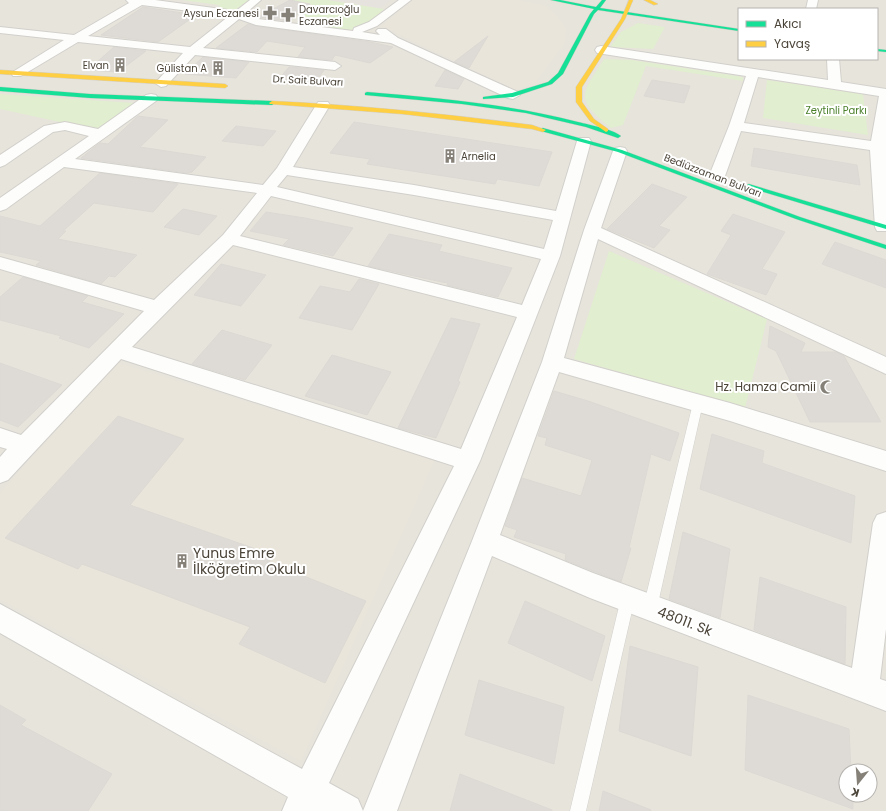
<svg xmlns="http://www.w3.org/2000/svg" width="886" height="811" font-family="Poppins,sans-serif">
<rect width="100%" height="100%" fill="#f4f2ee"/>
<path fill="#e7e4dc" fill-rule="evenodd" d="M0 0H886V811H0ZM739 9H877V59H739ZM846 771H870V795H846Z"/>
<g fill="#eae5da">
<polygon points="413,0 516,0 543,5 555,14 566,28 565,42 535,83 516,90 382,26"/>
<polygon points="118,363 435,459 301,761 0,599 0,493"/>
</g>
<g fill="#e1eecf">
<polygon points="182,0 249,0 235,10 220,9 219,5"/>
<path d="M291 0H327L384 9C379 14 373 20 367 24 346 37 318 28 296 24L313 5Z"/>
<polygon points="638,23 665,27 653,49 610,47 621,32"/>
<path d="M604 59 632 60 743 77V81L646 66 623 125 611 128C574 98 581 95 604 59Z"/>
<polygon points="767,80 863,94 868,135 763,118"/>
<polygon points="0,94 134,103 97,130 0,109"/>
<polygon points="609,251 767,319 745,408 574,359"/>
</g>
<polygon fill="#e6e3df" points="337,0 391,0 379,8"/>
<g fill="#dedbd6" stroke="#dcd9d4">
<polygon points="290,0 310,4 289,21 258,17"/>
<polygon points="143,7 196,15 158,42 101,35"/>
<polygon points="248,24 256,26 370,42 393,47 370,63 335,55 332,60 298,57 305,47 267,41 257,52 216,48"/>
<polygon points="488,36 469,68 454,62"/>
<polygon points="114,47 146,51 118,72 88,70"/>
<polygon points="203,57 249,62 236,78 185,74"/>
<polygon points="289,67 324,70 314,84 278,80"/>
<polygon points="445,70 464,79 458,89 435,86"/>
<polygon points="652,80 690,86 684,103 644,96"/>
<polygon points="138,116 168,120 140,147 206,157 192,172 187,173 81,158 100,143 108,144"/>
<polygon points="354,122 552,152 539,186 497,179 495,184 367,164 370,159 330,153"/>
<polygon points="236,126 276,131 263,146 222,141"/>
<polygon points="754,148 857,165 860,185 751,166"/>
<polygon points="100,173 178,184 153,212 94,203 63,231 66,231 58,239 137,255 115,277 109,276 101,284 36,265 41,261 0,252 0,216 40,226"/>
<polygon points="652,184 687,197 659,226 670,230 654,248 607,229"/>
<polygon points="183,209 217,216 199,235 164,227"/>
<polygon points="266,212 305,218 353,228 333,256 283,245 289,239 250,231"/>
<polygon points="733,214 785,232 762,269 777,274 766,295 707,274 731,235 721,231"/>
<polygon points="389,234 442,245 439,251 512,268 498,297 447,285 448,283 442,282 368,266"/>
<polygon points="835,242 886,260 886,288 822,264"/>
<polygon points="221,264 266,275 241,306 194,295"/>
<polygon points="23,277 88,296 82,302 124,314 89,348 59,338 61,336 0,320 0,297"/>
<polygon points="359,279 379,284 352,330 299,318 320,286 350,292"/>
<polygon points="451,318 480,324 458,381 460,382 436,438 398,428"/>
<polygon points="770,326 805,343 801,352 836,352 844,356 881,422 810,422 776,351 768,347"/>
<polygon points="222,330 272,345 245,380 192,364"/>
<polygon points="332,355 391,372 367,415 305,396"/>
<polygon points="0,363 62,385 18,427 0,420"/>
<polygon points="554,391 588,401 679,433 670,461 651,454 629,548 631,548 621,582 565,560 566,554 514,537 517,530 505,526 522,478 581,496 592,460 545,445 547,438 538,436"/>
<polygon points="118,416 184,439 130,505 273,555 269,562 366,601 325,683 239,644 250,627 82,564 78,569 5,538"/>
<polygon points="712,434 764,451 762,463 855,496 851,543 700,489"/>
<polygon points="683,532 730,549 720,618 669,599"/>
<polygon points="760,577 846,607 845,664 754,630"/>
<polygon points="525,601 605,636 592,681 508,643"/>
<polygon points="630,646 698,667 691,756 619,731"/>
<polygon points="479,680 564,707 554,764 465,735"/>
<polygon points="748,695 849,729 851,771 846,771 846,795 853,795 853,809 745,770"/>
<polygon points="0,705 26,720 21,725 112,774 88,811 0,811"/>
<polygon points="460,774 552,810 552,811 450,811"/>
<polygon points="603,791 651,810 651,811 599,811"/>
</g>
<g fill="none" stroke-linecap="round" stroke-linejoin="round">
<defs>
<g id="lane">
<polygon points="698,399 702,400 703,403 657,608 655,613 650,615 645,613 643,608 693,403 694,400"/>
<polygon points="628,591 633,593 635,598 586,811 570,811 621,598 623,593"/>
</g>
<g id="street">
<path d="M126 0H155L236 11 250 0H261L246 13 258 19 353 31 354 28 369 22 399 0H411L377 26 362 32 380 35 376 31 378 29H386L398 38 518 92 520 95 513 99 508 98 391 43 256 25 239 19 203 48 335 62 341 66 335 70 195 55 166 86 161 87 155 83 183 53 78 42 21 76H13L11 73 64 40 0 33V27L74 35 129 3ZM142 5 229 16 190 47 88 36Z"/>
<polygon points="808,0 818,0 816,9 806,9"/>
<path d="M601 46 828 80 827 59H839L841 82 886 89V231H877L875 227 870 150 741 131 725 176 722 179H712L709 176 729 126 746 76 597 53 595 50 597 47ZM758 77 879 96 871 141 744 123Z"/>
<path d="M151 94 156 95 158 98 156 101 75 159 263 185 277 168 318 102H328L330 105 293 167 414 185 556 211 577 141 579 138H589L591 141 560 256 480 461 329 783 358 799 363 811H282L288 797 0 633V604L302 769 454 466 121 359 8 480 0 483V457L7 449 0 447V428L21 435 144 311 0 269V257L154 300 223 235 257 193 64 167 6 209 0 211V198L89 136 65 130 53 132 5 165 0 167V155L44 126 65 122 98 129 146 95ZM287 175 414 195 553 220 544 249 277 187ZM271 196 541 259 522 305 240 236ZM233 245 517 317 461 449 132 347Z"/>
<polygon points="620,147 625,148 627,151 601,228 886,357 886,374 598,239 564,358 730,403 886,451 886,471 730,421 559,372 500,535 593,573 852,668 873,523 877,515 886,512 886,629 880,679 886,681 886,711 590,598 492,556 397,811 363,811 472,541 542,362 584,230 613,151 615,148"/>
</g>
<g id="fast">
<polygon points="551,0 560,0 596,7 602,0 606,0 600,8 739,29 739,31 598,10 594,14 563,74 552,84 513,97 483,99 483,97 512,93 548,82 558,73 590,14 594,9"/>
<polygon points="877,49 886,50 886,52 877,51"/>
<polygon points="0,87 90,94 272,101 275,103 272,105 90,98 0,91"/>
<path d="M367 92C438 98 509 104 578 122 590 125 612 129 621 136L618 138 586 127 526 113 462 104 365 95V93Z"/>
<polygon points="543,128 622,150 800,217 886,245 886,249 796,219 618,152 541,131 541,129"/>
<polygon points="749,184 886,225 886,229 747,187 747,185"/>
</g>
<g id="slow">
<polygon points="629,0 633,0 625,19 582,87 582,102 594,119 608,129 608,131 606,132 590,121 576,102 576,87 621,19"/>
<polygon points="644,0 650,0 658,4 654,5"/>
<polygon points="0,70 225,84 228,86 225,88 0,74"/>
<path d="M272 101C359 105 446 114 532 125L546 130 543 132 532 129 402 114 270 104 269 103Z"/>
</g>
</defs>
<use href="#lane" stroke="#d2d0cb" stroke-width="1"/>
<use href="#street" stroke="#d2d0cb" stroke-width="2"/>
<use href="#fast" stroke="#d3cfc5" stroke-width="1"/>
<use href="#slow" stroke="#d3cfc5" stroke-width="1"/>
<use href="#lane" fill="#fdfdfc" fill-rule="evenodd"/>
<use href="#street" fill="#fdfdfc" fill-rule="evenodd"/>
<use href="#fast" fill="#16e098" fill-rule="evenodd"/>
<use href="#slow" fill="#ffcf43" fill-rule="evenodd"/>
</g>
<defs>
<symbol id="pharmacy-bare" viewBox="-9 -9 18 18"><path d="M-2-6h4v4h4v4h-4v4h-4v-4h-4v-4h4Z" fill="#868178" stroke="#fff" stroke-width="2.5" paint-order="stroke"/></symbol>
<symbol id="building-bare" viewBox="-9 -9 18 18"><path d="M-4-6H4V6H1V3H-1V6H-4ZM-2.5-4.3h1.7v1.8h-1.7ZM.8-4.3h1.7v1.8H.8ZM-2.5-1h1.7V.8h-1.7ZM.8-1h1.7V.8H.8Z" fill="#868178" stroke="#fff" stroke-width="2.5" paint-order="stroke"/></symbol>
<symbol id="mosque-bare" viewBox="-9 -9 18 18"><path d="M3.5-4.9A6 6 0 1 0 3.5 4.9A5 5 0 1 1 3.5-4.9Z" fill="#868178" stroke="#fff" stroke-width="2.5" paint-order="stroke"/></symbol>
</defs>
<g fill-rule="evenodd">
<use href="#pharmacy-bare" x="260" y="3" width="20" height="20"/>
<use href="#pharmacy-bare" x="278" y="5" width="20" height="20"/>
<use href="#building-bare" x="110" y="55" width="20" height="20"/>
<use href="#building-bare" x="208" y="58" width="20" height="20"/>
<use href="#building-bare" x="440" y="146" width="20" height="20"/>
<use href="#mosque-bare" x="817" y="377" width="20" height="20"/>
<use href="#building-bare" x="172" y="551" width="20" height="20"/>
</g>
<g text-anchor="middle" stroke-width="4" stroke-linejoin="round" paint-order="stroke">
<g font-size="10" fill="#4b4439" stroke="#fff" text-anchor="end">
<text x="299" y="13" text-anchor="start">Davarcıoğlu<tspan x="299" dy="12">Eczanesi</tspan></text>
<text x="259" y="17">Aysun Eczanesi</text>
<text x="109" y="69">Elvan</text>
<text x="207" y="72">Gülistan A</text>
<text x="461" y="160" text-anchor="start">Arnelia</text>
</g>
<g font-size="10" fill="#4b4439" stroke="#fff">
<text transform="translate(308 80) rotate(3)" y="4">Dr. Sait Bulvarı</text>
<text transform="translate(713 175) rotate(21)" y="4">Bediüzzaman Bulvarı</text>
</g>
<g font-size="10" fill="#4a7f2a" stroke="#fff">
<text x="836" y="114">Zeytinli Parkı</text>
</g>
<g font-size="12" fill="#4b4439" stroke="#fff" text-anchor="end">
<text x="816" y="391">Hz. Hamza Camii</text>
</g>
<g font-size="14" fill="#4b4439" stroke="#fff" text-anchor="start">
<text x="193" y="558">Yunus Emre<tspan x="193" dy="16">İlköğretim Okulu</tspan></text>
</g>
<g font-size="14" fill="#4b4439" stroke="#fff">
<text transform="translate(685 621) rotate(21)" y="5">48011. Sk</text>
</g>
</g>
<rect x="738" y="8" width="140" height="52" fill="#ffffff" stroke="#b7b4b0"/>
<rect x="746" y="21" width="20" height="6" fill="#16e098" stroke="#b7b4b0"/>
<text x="774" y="28" font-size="12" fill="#4b4439">Akıcı</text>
<rect x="746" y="41" width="20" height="6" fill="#ffcf43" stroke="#b7b4b0"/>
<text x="774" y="48" font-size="12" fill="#4b4439">Yavaş</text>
<g transform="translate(858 783) rotate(197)"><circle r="19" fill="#ffffff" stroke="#b7b4b0"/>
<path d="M0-3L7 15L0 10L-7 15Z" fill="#868178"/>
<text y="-6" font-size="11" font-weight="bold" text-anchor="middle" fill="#4b4439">K</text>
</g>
</svg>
